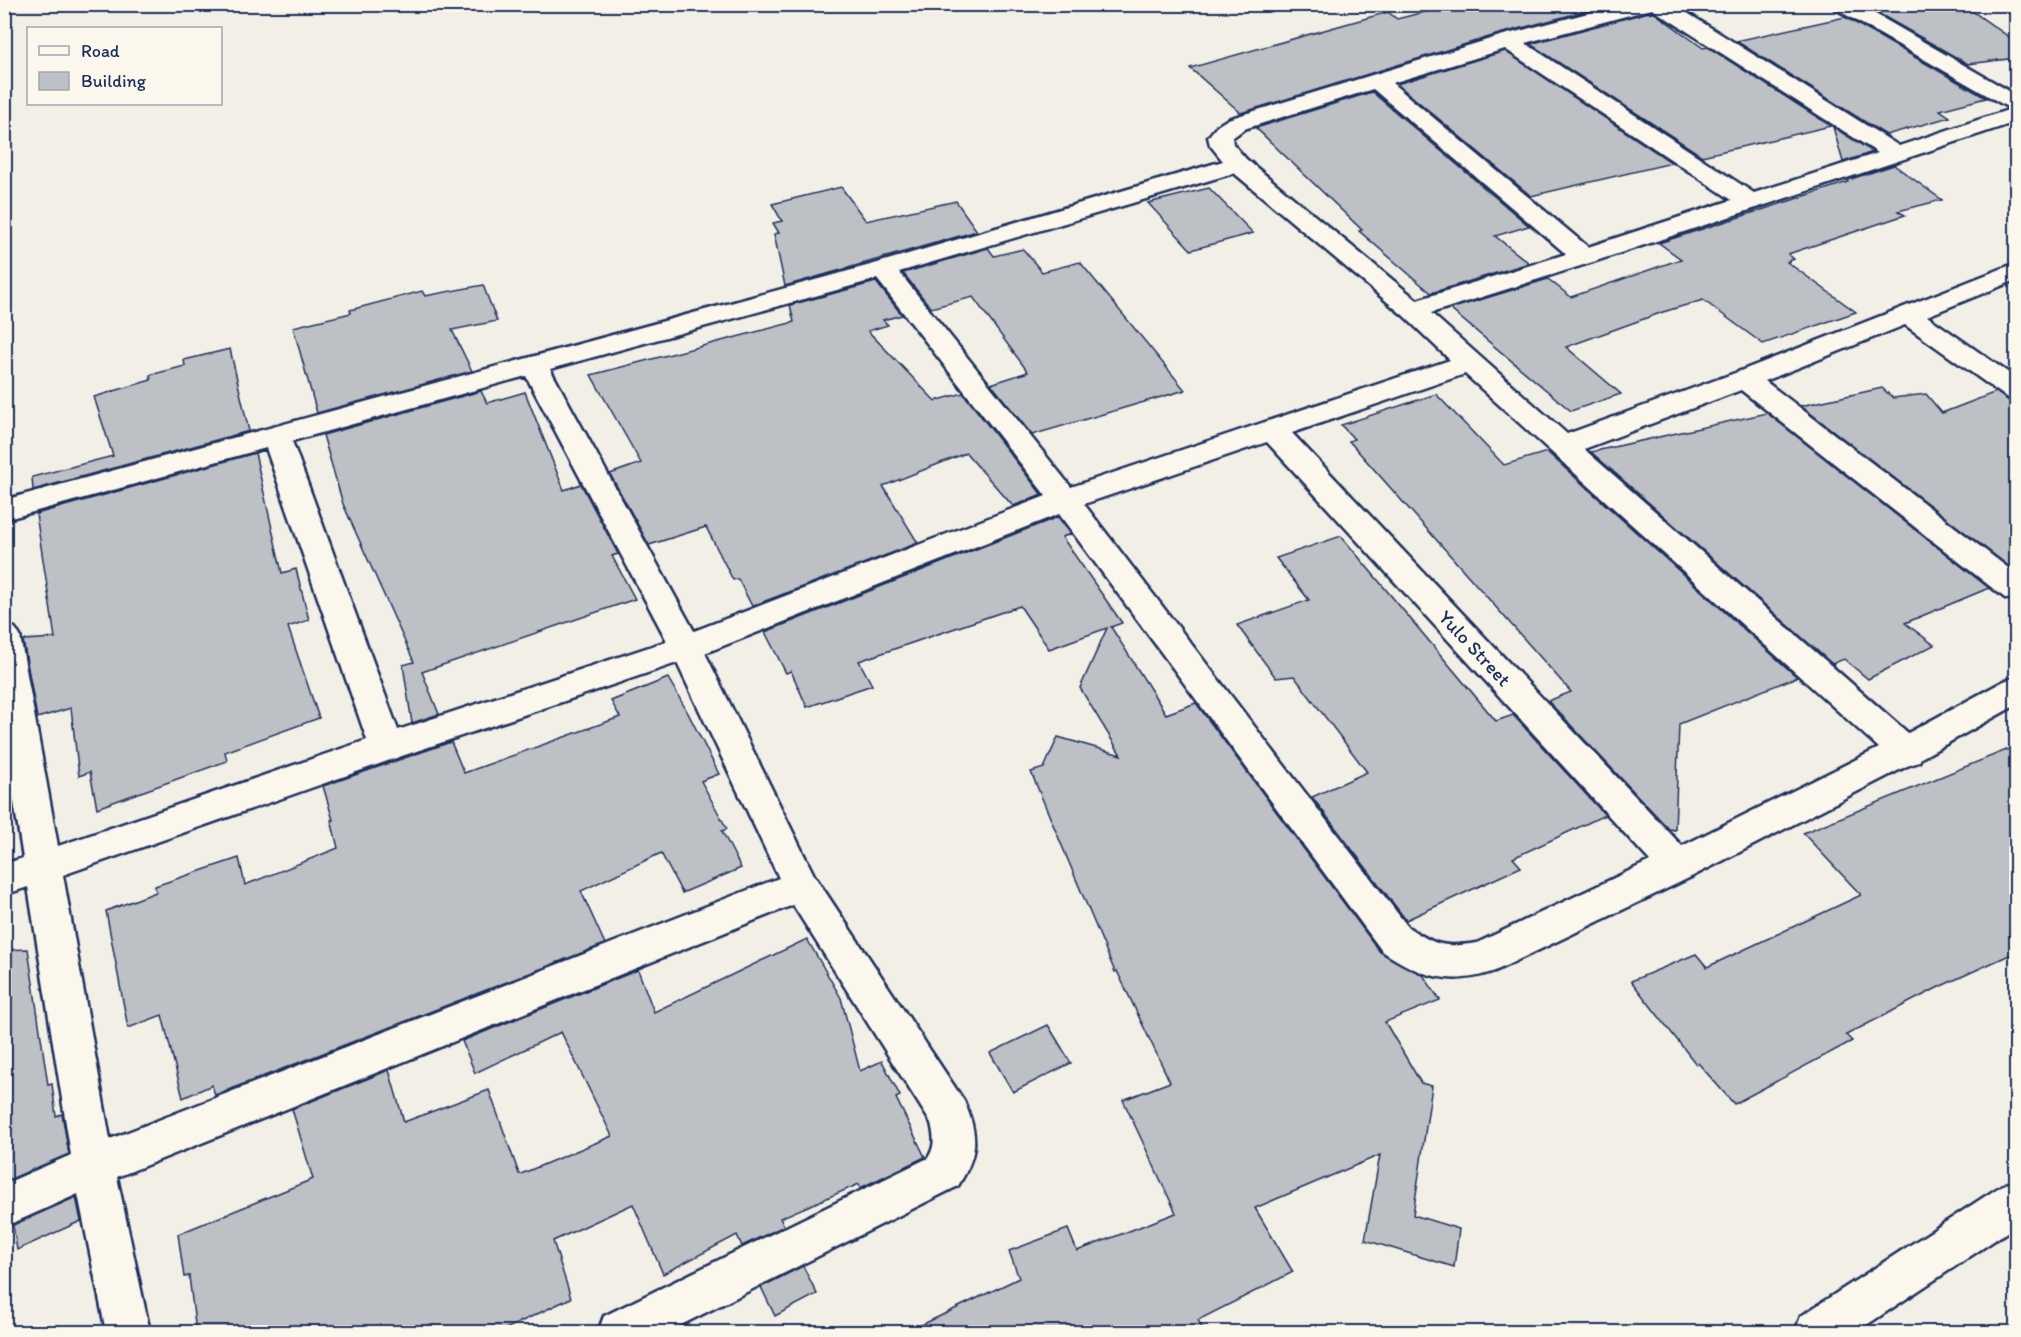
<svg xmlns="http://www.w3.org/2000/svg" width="2021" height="1337" font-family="Itim,sans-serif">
<rect width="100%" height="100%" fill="#f2efe6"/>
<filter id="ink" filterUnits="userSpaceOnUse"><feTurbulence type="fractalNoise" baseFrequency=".0167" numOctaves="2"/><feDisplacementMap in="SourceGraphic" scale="12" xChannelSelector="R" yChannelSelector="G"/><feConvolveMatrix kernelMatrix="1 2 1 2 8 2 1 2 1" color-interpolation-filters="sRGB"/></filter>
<g filter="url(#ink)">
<g fill="#bdc0c4" stroke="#1b2f5e" stroke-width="1.5">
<polygon points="1456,4 1612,4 1499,34 1241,113 1190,68 1388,12 1397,19"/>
<polygon points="1902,4 1962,4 2016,42 2016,58 1968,64 1874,11"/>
<polygon points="1652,11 1703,48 1708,47 1831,126 1702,156 1530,44"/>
<polygon points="1845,17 1986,98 1940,110 1950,117 1886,135 1736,41"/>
<polygon points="1505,51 1672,163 1531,196 1397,84"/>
<polygon points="1372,92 1529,226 1495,236 1529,263 1431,293 1359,231 1362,230 1256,128"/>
<polygon points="1833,127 1873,152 1843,162"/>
<polygon points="1894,165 1942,200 1898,211 1905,215 1788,254 1794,259 1787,262 1856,312 1763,344 1703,300 1663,312 1566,347 1621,394 1571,411 1450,309 1548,279 1571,297 1681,259 1659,243 1848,182 1848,180"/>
<polygon points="841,187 866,221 956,201 977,231 785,286 774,234 779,233 773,223 782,221 772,204"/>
<polygon points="1209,188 1253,233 1191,250 1148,203"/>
<polygon points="988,248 994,256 1023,249 1042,272 1080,262 1185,390 1032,435 991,384 1028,372 973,297 931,308 903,273"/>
<polygon points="876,282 902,315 883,320 888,325 868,331 935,401 963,393 1042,495 1013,506 966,453 883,486 918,543 752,606 738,579 733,580 706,527 649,545 610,474 641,463 591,375 794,322 790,305"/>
<polygon points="483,285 497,321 452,330 472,371 317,413 293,327 351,313 350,310 422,291 425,296"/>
<polygon points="230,349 249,431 33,490 32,477 113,456 94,397 151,380 150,375 185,366 184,360"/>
<polygon points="1882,388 1893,398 1926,394 1942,413 1996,392 2016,406 2016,572 1801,406"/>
<polygon points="481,391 487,403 525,392 564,490 581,484 618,554 612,556 635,599 422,672 439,714 412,723 403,665 414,662 343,504 323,435"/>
<polygon points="1436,394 1504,465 1547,452 1797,677 1679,724 1675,830 1669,829 1548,701 1571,692 1349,441 1354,439 1341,425"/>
<polygon points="1767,413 1989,588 1905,623 1934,645 1868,679 1844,659 1832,664 1591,452"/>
<polygon points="255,453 282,573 296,569 309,620 288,627 319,718 225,752 227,761 97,808 90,772 79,776 71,708 37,718 23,640 55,638 36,514"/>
<polygon points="1058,517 1071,534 1062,537 1122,623 1111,627 1166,714 1196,703 1380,952 1423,975 1440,1000 1385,1022 1421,1083 1432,1086 1413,1215 1459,1229 1454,1267 1365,1240 1380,1155 1255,1208 1293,1272 1198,1320 1204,1332 907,1332 1019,1278 1009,1251 1068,1229 1077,1251 1176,1213 1123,1100 1170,1082 1117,971 1115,972 1031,772 1044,768 1058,737 1121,755 1080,688 1107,628 1049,649 1020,606 859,661 872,685 807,707 791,671 786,673 765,632"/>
<polygon points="1341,536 1496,721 1513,715 1605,815 1513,858 1521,867 1406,920 1312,797 1367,772 1294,676 1276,678 1237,625 1309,600 1276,558"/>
<polygon points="668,678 688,713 719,774 701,781 727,829 722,831 741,868 682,893 661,853 581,891 605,944 215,1095 212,1085 183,1098 162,1015 128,1028 106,911 156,892 155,886 239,858 245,885 338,848 331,820 333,820 323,786 451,742 464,773 620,717 611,701"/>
<polygon points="2016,746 2016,952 1939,987 1846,1035 1852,1041 1734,1104 1698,1063 1696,1064 1631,981 1696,954 1707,967 1861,895 1803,833"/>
<polygon points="807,939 841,998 860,1071 882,1061 900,1096 896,1098 925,1157 860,1188 859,1184 780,1218 784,1226 742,1246 737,1235 663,1274 633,1204 553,1241 571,1298 499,1332 196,1332 189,1276 184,1277 178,1234 313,1179 292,1109 389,1070 404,1122 489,1090 519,1174 521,1174 612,1136 561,1032 475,1073 462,1041 638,970 654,1012"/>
<polygon points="28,949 48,1085 52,1084 56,1116 62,1114 69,1154 6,1181 4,950"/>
<polygon points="1048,1025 1071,1063 1013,1092 990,1053"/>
<polygon points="76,1197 81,1221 17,1250 13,1225"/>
<polygon points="803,1266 817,1294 775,1316 761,1287"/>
</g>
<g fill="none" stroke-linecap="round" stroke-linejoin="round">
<defs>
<g id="minor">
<path d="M1623 4H1673L1899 146 2011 109 1834 8 1831 4H1858L2016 95V122L1593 262 1431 313 1567 434 1735 373 2016 263V280L1927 316 2016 378V400L2006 397 1905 325 1765 381 2016 574V601L2005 598 1741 390 1584 449 1908 733 2004 681 2016 677V705L1921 758 1919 762 1907 766 1691 877 1495 971C1449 987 1420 976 1382 951L1059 514 705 653 814 875 964 1101C979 1136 978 1154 958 1186L667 1332H598L604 1316 928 1158C936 1146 934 1136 931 1123L793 905 117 1177 150 1332H106L78 1194 4 1227V1184L71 1155 28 887 4 895V864L23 858 4 740V624L15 628 20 636 58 846 367 740 266 448 4 520V500L874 264 1223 161 1210 145 1208 137 1217 126 1228 119 1500 36ZM1652 9 1878 153 1754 193 1525 43ZM1505 49 1732 200 1588 247 1392 83ZM1373 89 1566 254 1417 300 1246 159 1233 144 1232 138 1244 129ZM1234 173 1404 316 1450 360 1071 487 899 272ZM877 279 1046 496 694 631 550 369ZM1465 374 1879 748 1682 846 1292 433ZM526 376 667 641 398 730 292 441ZM1267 442 1650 861 1477 943C1443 948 1437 946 1408 927L1084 504ZM677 663 779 878 110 1139 63 875 399 757Z"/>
<polygon points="2016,1180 2016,1226 1856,1332 1795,1332 1801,1316 2001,1186"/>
</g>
</defs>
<use href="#minor" stroke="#1b2f5e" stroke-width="5"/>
<use href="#minor" fill="#fbf7ec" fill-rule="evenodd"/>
</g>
</g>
<g text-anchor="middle" stroke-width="6" stroke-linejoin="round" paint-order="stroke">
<g font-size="20" fill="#1b2f5e" stroke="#fbf7ec">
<text transform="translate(1475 648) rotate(47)" y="7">Yulo Street</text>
</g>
</g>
<rect width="2021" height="1337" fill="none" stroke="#fbf7ec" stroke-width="24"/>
<rect x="12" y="12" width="1997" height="1313" fill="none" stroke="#1b2f5e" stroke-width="2" filter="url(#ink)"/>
<rect x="27" y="27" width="195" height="78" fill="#fbf7ec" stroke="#a1a7b3" stroke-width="1.5"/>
<rect x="39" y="46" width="30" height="9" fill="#fbf7ec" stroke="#a1a7b3" stroke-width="1.5"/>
<text x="81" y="57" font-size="18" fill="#1b2f5e">Road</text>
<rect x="39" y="72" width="30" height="18" fill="#bdc0c4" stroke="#a1a7b3" stroke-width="1.5"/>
<text x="81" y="87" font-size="18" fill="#1b2f5e">Building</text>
</svg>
